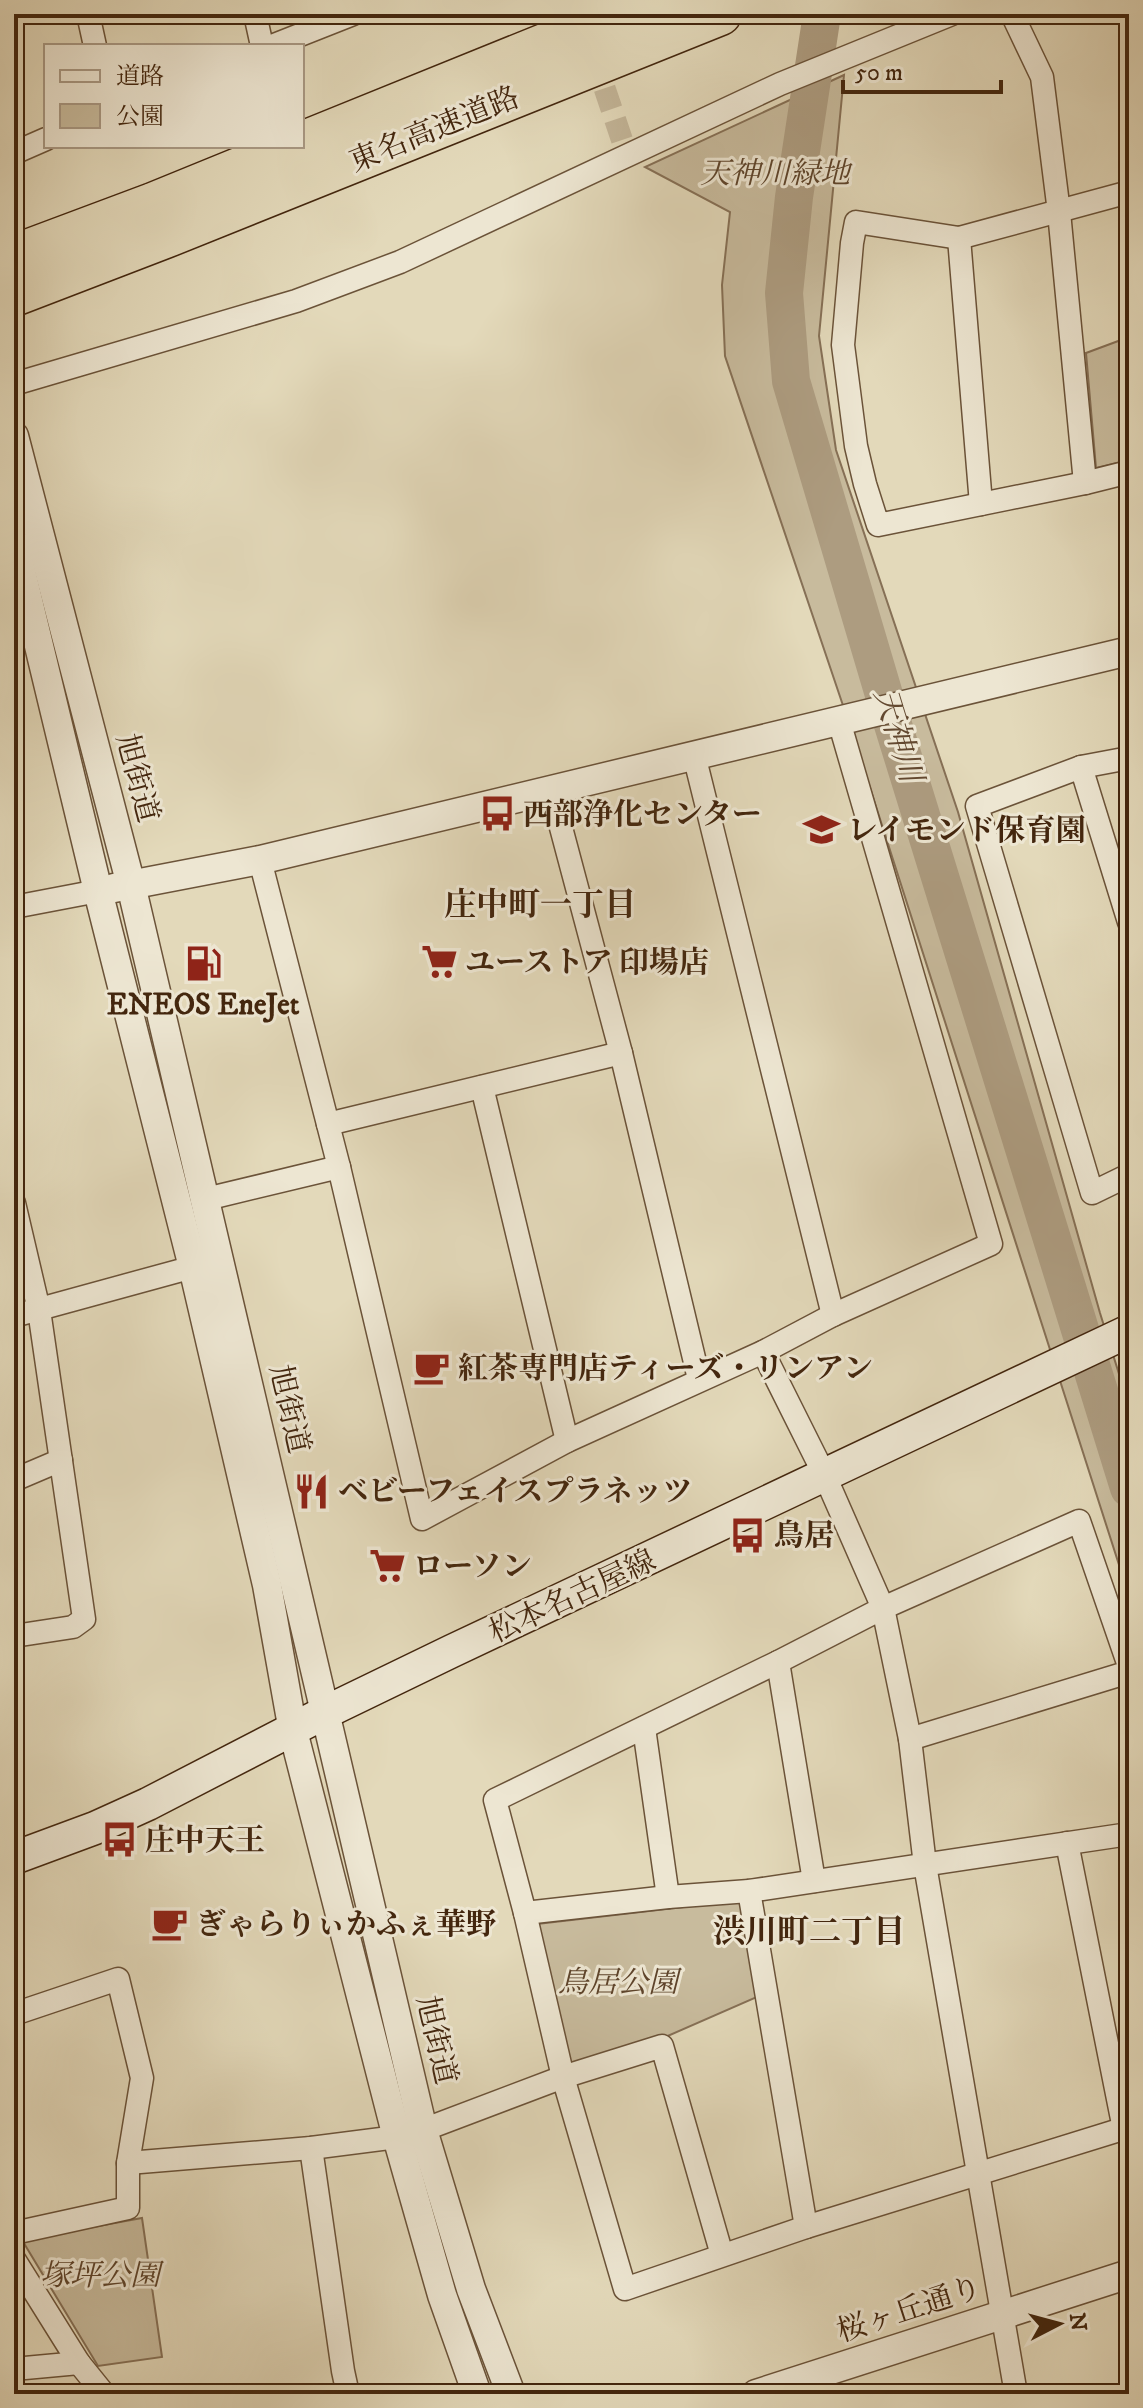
<svg xmlns="http://www.w3.org/2000/svg" width="1143" height="2408" font-family="'IM FELL DW Pica','Noto Serif JP',serif">
<rect width="100%" height="100%" fill="#e3d9ba"/>
<filter id="stains"><feTurbulence type="fractalNoise" baseFrequency=".0025" numOctaves="4"/><feColorMatrix values="0 0 0 0 .2 0 0 0 0 .09 0 0 0 0 .02 0 0 0 .5 -.17"/></filter>
<radialGradient id="worn" r=".72"><stop offset=".6" stop-color="#630" stop-opacity="0"/><stop offset="1" stop-color="#630" stop-opacity=".3"/></radialGradient>
<g fill="#c8bb9d" stroke="#867056" stroke-width="2">
<polygon points="844,75 819,336 836,450 958,812 1100,1313 1129,1406 1129,1596 855,741 725,356 722,285 730,212 645,167"/>
<polygon points="1129,337 1129,460 1096,468 1086,353"/>
<polygon points="744,1900 757,1997 663,2038 568,2068 537,1924"/>
<polygon points="142,2218 162,2357 98,2366 22,2240"/>
</g>
<g fill="none" stroke-linecap="round" stroke-linejoin="round">
<polyline stroke="#ad9c80" stroke-width="38" points="822,14 794,197 784,293 791,381 890,715 1129,1488"/>
<polyline stroke="#c3b598" stroke-width="22" stroke-dasharray="22 11" stroke-linecap="butt" points="594,57 622,140"/>
<defs>
<g id="minor">
<polyline points="88,14 95,46"/>
<polyline points="255,14 262,46"/>
<polyline points="1012,14 1042,77 1059,212 1085,483"/>
<polyline points="272,46 353,14"/>
<polyline points="14,153 46,139"/>
<polyline points="1129,192 959,238 856,222 852,243 843,345 856,446 865,484 878,525 1085,483 1129,472"/>
<polyline points="959,238 981,504"/>
<polyline points="14,384 296,301 400,262 780,84 952,14"/>
<polyline points="694,755 833,1315"/>
<polyline points="1129,758 1081,767 977,806 1092,1193 1129,1175"/>
<polyline points="1081,767 1129,922"/>
<polyline points="551,790 621,1053 699,1379"/>
<polyline points="260,860 339,1167 422,1519 567,1441 763,1352 833,1315 991,1244 839,721"/>
<polyline points="14,907 98,891"/>
<polyline points="482,1087 567,1441"/>
<polyline points="328,1124 621,1053"/>
<polyline points="206,1199 339,1167"/>
<polyline points="14,1203 39,1310 84,1619 73,1627 14,1636"/>
<polyline points="14,1316 193,1267"/>
<polyline points="763,1352 825,1476 883,1608 910,1739 925,1865 1016,2394"/>
<polyline points="14,1480 61,1460"/>
<polyline points="778,1662 814,1881"/>
<polyline points="1129,1666 1079,1521 883,1608 778,1662 495,1800 525,1913 563,2077 625,2289 806,2227 1129,2127"/>
<polyline points="644,1728 668,1897"/>
<polyline points="910,1739 1129,1672"/>
<polyline points="1067,1843 1124,2129"/>
<polyline points="749,1891 806,2227"/>
<polyline points="525,1913 668,1897 749,1891 1129,1834"/>
<polyline points="14,2014 118,1979 142,2078 128,2163 128,2208 14,2233"/>
<polyline points="423,2130 563,2077 662,2046 722,2255"/>
<polyline points="311,2148 343,2371 348,2394"/>
<polyline points="128,2163 311,2148 397,2137"/>
<polyline points="14,2259 79,2363 104,2394"/>
<polyline points="14,2369 79,2363"/>
</g>
<g id="tertiary">
<polyline points="14,436 131,885 423,2130 471,2289 511,2394"/>
<polyline points="14,542 98,891 193,1267 267,1585 293,1731 397,2137 442,2295 477,2394"/>
<polyline points="114,888 260,860 1129,651"/>
<polyline points="756,2394 1129,2274"/>
</g>
<polyline id="secondary" points="14,1858 95,1828 148,1804 326,1712 452,1651 1129,1331"/>
<g id="motorway">
<polyline points="302,143 621,14"/>
<polyline points="14,256 153,204 295,146"/>
<polyline points="14,295 165,237 720,14"/>
</g>
</defs>
<use href="#minor" stroke="#6b5339" stroke-width="25"/>
<use href="#tertiary" stroke="#6b5339" stroke-width="31"/>
<use href="#secondary" stroke="#43260e" stroke-width="35"/>
<use href="#motorway" stroke="#43260e" stroke-width="45"/>
<use href="#minor" stroke="#ede6d2" stroke-width="22"/>
<use href="#tertiary" stroke="#ede6d2" stroke-width="28"/>
<use href="#secondary" stroke="#ede6d2" stroke-width="32"/>
<use href="#motorway" stroke="#e3d9ba" stroke-width="42"/>
</g>
<defs>
<symbol id="bus-bare" viewBox="-9 -9 18 18"><path d="M-5-6H5V4H4V6H2V4H-2V6H-4V4H-5ZM-3.5-4V0h7V-4ZM-3.5 1.2v1.5H-2V1.2ZM2 1.2v1.5H3.5V1.2Z" fill="#8f2418" stroke="#ede6d2" stroke-width="2.5" paint-order="stroke"/></symbol>
<symbol id="school-bare" viewBox="-9 -9 18 18"><path d="M0-5L7-2L0 1L-7-2ZM-4 1L0 2.5L4 1V4Q0 6-4 4Z" fill="#8f2418" stroke="#ede6d2" stroke-width="2.5" paint-order="stroke"/></symbol>
<symbol id="supermarket-bare" viewBox="-9 -9 18 18"><path d="M-6-5.5h2.5l.6 2H6L4.5 2H-2.5L-4.4-4H-6ZM-1.5 3.2a1.3 1.3 0 1 0 .1 0ZM3 3.2a1.3 1.3 0 1 0 .1 0Z" fill="#8f2418" stroke="#ede6d2" stroke-width="2.5" paint-order="stroke"/></symbol>
<symbol id="fuel-bare" viewBox="-9 -9 18 18"><path d="M-5.5-6h7V0h2V4h1.3V-2.5L3-4.5l.8-.8L6-3V5H2.5V1h-1V6h-7ZM-4.2-4.7v3.2H.2V-4.7Z" fill="#8f2418" stroke="#ede6d2" stroke-width="2.5" paint-order="stroke"/></symbol>
<symbol id="cafe-bare" viewBox="-9 -9 18 18"><path d="M-5.5-4.5H6V0H3Q3 3.5 0 3.5H-2.5Q-5.5 3.5-5.5 0ZM3-3.2v2h1.7v-2ZM-6 4.5H4V6H-6Z" fill="#8f2418" stroke="#ede6d2" stroke-width="2.5" paint-order="stroke"/></symbol>
<symbol id="restaurant-bare" viewBox="-9 -9 18 18"><path d="M-5-6h1v4h1v-4h1v4h1v-4h1v5L-1.5 .5V6h-2V.5L-5-1ZM5-6V6H3V1.5H1.5Q1.5-4 5-6Z" fill="#8f2418" stroke="#ede6d2" stroke-width="2.5" paint-order="stroke"/></symbol>
</defs>
<g fill-rule="evenodd">
<use href="#bus-bare" x="472" y="788" width="51" height="51"/>
<use href="#school-bare" x="796" y="804" width="51" height="51"/>
<use href="#supermarket-bare" x="414" y="936" width="51" height="51"/>
<use href="#fuel-bare" x="178" y="938" width="51" height="51"/>
<use href="#cafe-bare" x="406" y="1342" width="51" height="51"/>
<use href="#restaurant-bare" x="286" y="1466" width="51" height="51"/>
<use href="#bus-bare" x="722" y="1510" width="51" height="51"/>
<use href="#supermarket-bare" x="362" y="1540" width="51" height="51"/>
<use href="#bus-bare" x="94" y="1814" width="51" height="51"/>
<use href="#cafe-bare" x="144" y="1898" width="51" height="51"/>
</g>
<g text-anchor="middle" stroke-width="6" stroke-linejoin="round" paint-order="stroke">
<g font-size="30" fill="#43260e" stroke="#ede6d2">
<text transform="translate(434 129) rotate(-22)" y="10">東名高速道路</text>
<text transform="translate(138 778) rotate(75)" y="10">旭街道</text>
<text transform="translate(290 1409) rotate(77)" y="10">旭街道</text>
<text transform="translate(572 1596) rotate(-25)" y="10">松本名古屋線</text>
<text transform="translate(437 2040) rotate(77)" y="10">旭街道</text>
<text transform="translate(909 2309) rotate(-18)" y="10">桜ヶ丘通り</text>
</g>
<g font-size="30" font-style="italic" fill="#5e442b" stroke="#ede6d2">
<text x="775" y="183">天神川緑地</text>
<text x="618" y="1992">鳥居公園</text>
<text x="100" y="2285">塚坪公園</text>
</g>
<g font-size="30" font-weight="bold" fill="#43260e" stroke="#ede6d2" text-anchor="start">
<text x="523" y="824">西部浄化センター</text>
<text x="847" y="840">レイモンド保育園</text>
<text x="465" y="972">ユーストア 印場店</text>
<text x="203" y="1014" text-anchor="middle">ENEOS EneJet</text>
<text x="458" y="1378">紅茶専門店ティーズ・リンアン</text>
<text x="338" y="1501">ベビーフェイスプラネッツ</text>
<text x="774" y="1545">鳥居</text>
<text x="413" y="1576">ローソン</text>
<text x="145" y="1850">庄中天王</text>
<text x="196" y="1934">ぎゃらりぃかふぇ華野</text>
</g>
<g font-size="32" font-style="italic" fill="#634930" stroke="#ede6d2">
<text transform="translate(899 735) rotate(73)" y="11">天神川</text>
</g>
<g font-size="32" font-weight="bold" fill="#43260e" stroke="#ede6d2">
<text x="540" y="915">庄中町一丁目</text>
<text x="809" y="1942">渋川町二丁目</text>
</g>
</g>
<rect width="1143" height="2408" fill="none" stroke="#e3d9ba" stroke-width="48"/>
<rect x="16" y="16" width="1111" height="2376" fill="none" stroke="#43260e" stroke-width="4"/>
<rect x="24" y="24" width="1095" height="2360" fill="none" stroke="#43260e" stroke-width="2"/>
<rect x="44" y="44" width="260" height="104" fill="#ede6d2" stroke="#a99984" stroke-width="2"/>
<rect x="60" y="70" width="40" height="12" fill="#ede6d2" stroke="#a99984" stroke-width="2"/>
<text x="116" y="84" font-size="24" fill="#43260e">道路</text>
<rect x="60" y="104" width="40" height="24" fill="#c8bb9d" stroke="#a99984" stroke-width="2"/>
<text x="116" y="124" font-size="24" fill="#43260e">公園</text>
<g transform="translate(1059 2324) rotate(84)" stroke="#ede6d2" stroke-width="6" paint-order="stroke">
<path d="M0-6L14 30L0 20L-14 30Z" fill="#43260e"/>
<text y="-12" font-size="22" font-weight="bold" text-anchor="middle" fill="#43260e">N</text>
</g>
<path d="M843 80v12h158v-12" fill="none" stroke="#43260e" stroke-width="4"/>
<text x="855" y="80" font-size="24" fill="#43260e" stroke="#ede6d2" stroke-width="6" paint-order="stroke">50 m</text>
<rect width="100%" height="100%" filter="url(#stains)"/>
<rect width="100%" height="100%" fill="url(#worn)"/>
</svg>
